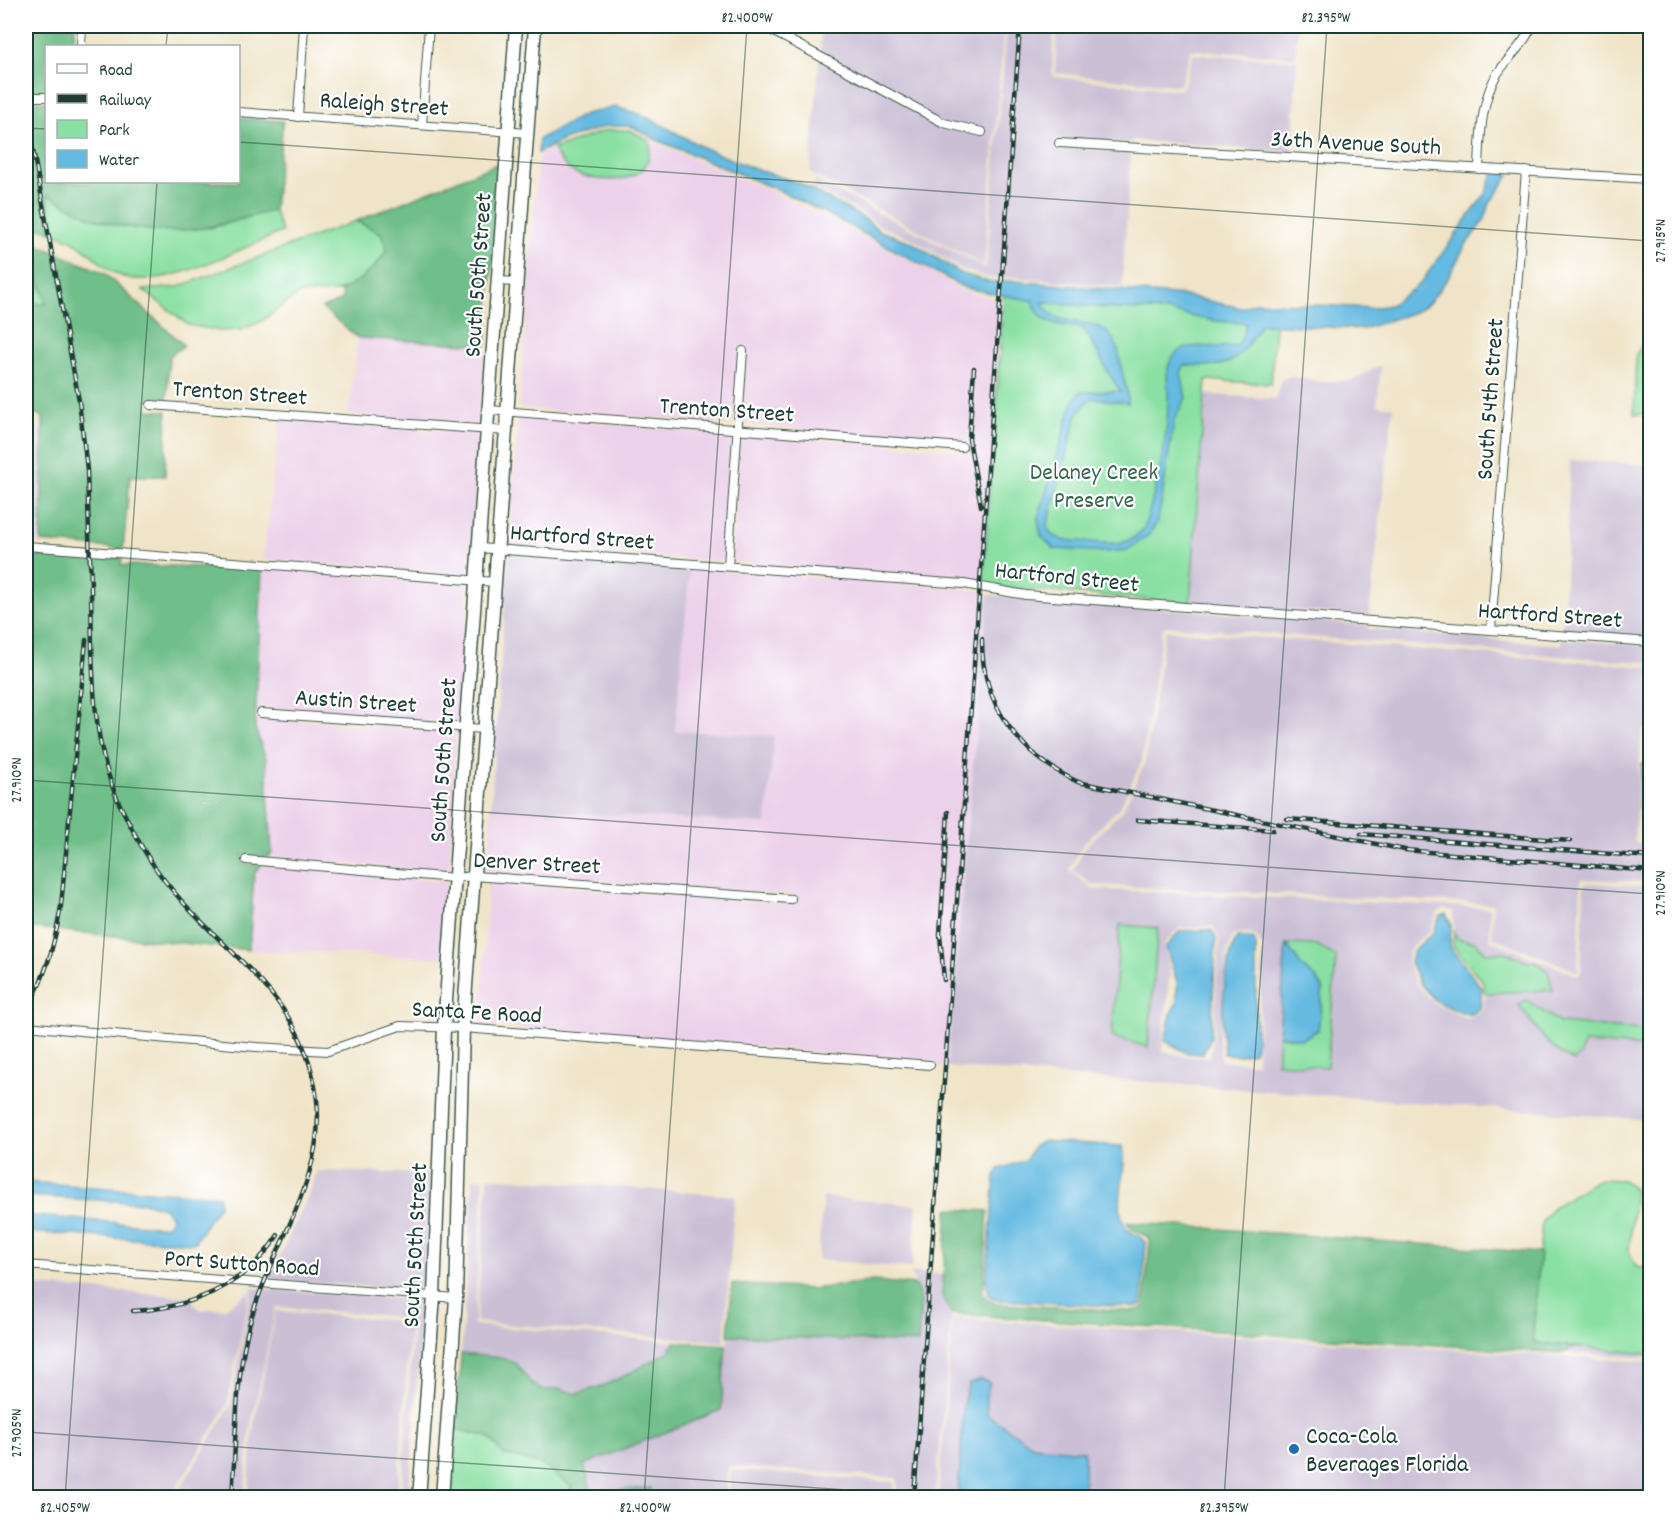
<svg xmlns="http://www.w3.org/2000/svg" width="1676" height="1523" font-family="Dekko,sans-serif">
<rect width="100%" height="100%" fill="#fff"/>
<filter id="ink" filterUnits="userSpaceOnUse"><feTurbulence type="fractalNoise" baseFrequency=".0167" numOctaves="2"/><feDisplacementMap in="SourceGraphic" scale="12" xChannelSelector="R" yChannelSelector="G"/><feConvolveMatrix kernelMatrix="1 2 1 2 8 2 1 2 1" color-interpolation-filters="sRGB"/></filter>
<filter id="wash" filterUnits="userSpaceOnUse"><feTurbulence type="fractalNoise" baseFrequency=".008" numOctaves="4" result="noise"/><feDisplacementMap in="SourceGraphic" scale="24" xChannelSelector="R" yChannelSelector="G"/><feGaussianBlur stdDeviation="1.35" result="paint"/><feColorMatrix in="noise" values="0 0 0 0 0 0 0 0 0 0 0 0 0 0 0 0 0 1.4 0 .05"/><feComposite in="paint" operator="in"/></filter>
<g filter="url(#wash)">
<rect width="100%" height="100%" fill="#f0e4c8"/>
<g fill="#ecd1ea">
<polygon points="650,141 777,194 924,268 963,291 1005,301 988,584 964,579 732,562 740,433 966,451 966,443 741,424 747,347 740,347 733,424 519,408 538,156 553,149 562,163 615,179 636,175 648,161"/>
<polygon points="358,338 486,345 480,425 348,415"/>
<polygon points="518,417 732,433 724,561 509,546"/>
<polygon points="280,419 479,434 468,575 263,559"/>
<polygon points="26,426 44,428 41,542 26,541"/>
<polygon points="262,568 468,584 457,723 258,708 257,717 456,732 449,873 268,857 272,852 266,759 255,728"/>
<polygon points="690,568 963,588 988,593 947,1067 934,1066 934,1061 481,1025 488,882 794,904 795,895 488,873 491,808 766,824 675,731"/>
<polygon points="261,865 449,882 445,958 249,950 254,874"/>
</g>
<g fill="#cbbfd5" fill-rule="evenodd">
<polygon points="822,26 1004,26 984,265 810,173"/>
<polygon points="1007,26 1054,26 1052,73 1055,77 1179,90 1183,87 1193,54 1297,60 1292,152 1132,140 1132,143 1055,139 1055,148 1131,152 1122,287 1014,277 989,278 961,269 913,239 882,227 867,216 814,187 815,180 986,268"/>
<polygon points="1057,26 1298,26 1295,57 1191,50 1180,86 1055,73"/>
<polygon points="1381,365 1377,405 1393,407 1369,616 1181,602 1200,394 1276,399 1281,380 1291,376 1320,382 1353,380"/>
<polygon points="1570,460 1650,465 1650,637 1563,630"/>
<polygon points="508,555 690,568 675,731 774,736 766,824 491,808"/>
<path d="M988 595 1368 625V629L1561 645 1562 639 1650 646V663L1165 626 1162 630 1142 761 1120 807 1083 844 1069 870 1092 889 1490 908V940L1578 976 1581 972 1584 883 1650 886V1031L1560 1023 1531 1002 1527 1000 1519 1005 1580 1055 1584 1043 1650 1047V1120L947 1067ZM1444 909 1453 911 1454 932 1458 939 1470 940 1486 953 1505 952 1518 957 1527 962 1553 989 1485 993 1483 1010 1471 1018 1460 1016 1435 1004 1417 986 1407 963V956L1412 946 1430 931 1437 913ZM1212 926 1219 937 1214 1037 1210 1057H1187L1162 1051 1170 971 1164 944 1179 928ZM1246 933 1256 936 1263 947 1257 1063 1221 1061 1219 1039 1227 951 1233 934ZM1286 944 1327 1066V1067L1277 1063Z"/>
<polygon points="1165,630 1650,667 1650,730 1642,730 1634,842 1650,844 1650,882 1581,879 1578,972 1492,937 1493,904 1092,885 1073,870 1086,846 1123,810 1145,762"/>
<polygon points="317,1171 432,1174 424,1291 269,1279 310,1192"/>
<polygon points="488,1177 735,1196 724,1342 476,1322"/>
<polygon points="473,1178 484,1179 474,1325 675,1342 668,1352 605,1385 577,1394 560,1389 543,1390 531,1383 516,1364 503,1358 461,1354"/>
<polygon points="823,1197 917,1205 912,1268 818,1260"/>
<polygon points="911,1272 944,1275 942,1296 952,1314 935,1497 897,1497 898,1481 895,1478 730,1466 728,1470 726,1497 651,1497 650,1488 592,1492 584,1464 721,1410 728,1335 918,1343 921,1299"/>
<polygon points="26,1285 189,1297 199,1310 225,1308 250,1291 227,1406 175,1490 162,1497 26,1497"/>
<polygon points="252,1288 423,1300 409,1497 401,1497 413,1327 391,1316 276,1307 250,1430 244,1497 169,1497 178,1492 230,1407"/>
<polygon points="276,1311 390,1320 410,1329 397,1497 248,1497 253,1430"/>
<polygon points="953,1318 1650,1362 1650,1497 938,1498"/>
<polygon points="1577,1346 1650,1354 1650,1358 1563,1353"/>
<polygon points="731,1470 894,1482 893,1497 729,1497"/>
</g>
<g fill="#8ae0a3" stroke="#548e6c" stroke-width="1.5">
<path d="M607 130H630L650 141C650 146 650 154 648 160 640 185 595 182 575 173 565 168 559 159 553 149Z"/>
<path d="M48 194 96 219 211 228 274 210 282 232C243 247 162 292 121 276 103 269 90 250 73 241 66 237 58 235 51 232Z"/>
<polygon points="356,221 381,233 387,249 379,263 354,285 336,292 299,294 260,322 241,330 220,331 189,325 143,290 178,287"/>
<polygon points="26,260 34,260 47,304 26,303"/>
<polygon points="1004,292 1276,312 1271,384 1206,380 1190,603 983,586"/>
<polygon points="1650,334 1650,415 1634,414 1636,354"/>
<polygon points="1120,925 1158,928 1148,1047 1112,1037"/>
<polygon points="1454,932 1458,939 1475,942 1486,953 1505,952 1527,962 1534,961 1548,972 1553,990 1485,993 1483,982 1453,946"/>
<polygon points="1286,944 1317,945 1336,957 1327,1067 1277,1063 1279,1036 1302,1039 1318,1030 1323,988 1316,978 1302,967"/>
<path d="M1527 1000 1560 1023 1650 1031V1047L1584 1043 1580 1055 1574 1061C1549 1051 1535 1026 1519 1005Z"/>
<polygon points="1599,1179 1624,1180 1635,1190 1629,1251 1636,1267 1650,1269 1650,1354 1535,1343 1533,1335 1542,1221 1553,1207"/>
<polygon points="456,1429 489,1437 503,1454 542,1465 572,1487 563,1498 465,1498 452,1493"/>
</g>
<g fill="#6fbe89" stroke="#477e5e" stroke-width="1.5">
<polygon points="26,26 75,26 73,46 46,46 46,93 26,92"/>
<path d="M26 101 46 102V182H238L239 118 283 121 274 210C206 229 169 241 98 220 81 214 64 203 48 195L51 232 40 228 26 234Z"/>
<path d="M500 163 486 345 358 338 322 308 342 300V292H336C358 284 374 270 387 250L381 233 356 221Z"/>
<polygon points="35,244 104,273 184,345 169,357 167,402 147,401 147,410 167,411 165,476 130,476 123,549 41,542 43,417 26,409 26,303 46,304 34,260 26,260 26,249"/>
<polygon points="41,552 122,558 121,565 262,568 255,728 266,759 272,852 268,857 242,855 242,864 261,865 254,874 249,950 26,927 26,555 41,557"/>
<polygon points="948,1209 988,1211 983,1295 996,1304 1132,1311 1143,1308 1150,1242 1148,1237 1132,1229 1127,1222 1540,1253 1533,1335 1535,1343 1577,1346 1563,1353 952,1314 942,1296"/>
<polygon points="873,1281 915,1285 921,1299 918,1343 728,1335 732,1284 813,1289"/>
<polygon points="675,1342 726,1345 721,1410 584,1465 592,1492 651,1488 651,1497 563,1497 572,1487 542,1465 503,1454 489,1437 456,1429 461,1354 503,1358 516,1364 531,1383 543,1390 560,1389 577,1394 605,1385 630,1373 668,1352"/>
</g>
<g fill="#65bae1" stroke="#427c8a" stroke-width="1.5" fill-rule="evenodd">
<path d="M616 107 645 116 704 148 750 167 799 183 865 219 880 231 911 242 960 273 989 282 1013 281 1186 296 1241 308 1257 302 1372 308 1390 305 1420 284 1486 193 1494 172 1510 174 1490 203 1485 219 1465 246 1448 278 1429 303 1415 312 1363 329 1261 324C1235 365 1233 368 1185 365L1181 372 1186 398 1174 420 1161 505 1157 522 1150 534 1127 550 1108 552 1054 549 1041 536 1038 519 1072 404 1080 392 1121 391C1106 374 1098 349 1084 329 1062 323 1040 328 1033 301L965 288 829 215 778 190 657 140 631 126H607L563 140 538 153 539 139 585 114ZM1042 302 1115 309 1167 311 1214 321 1246 323 1243 336 1237 346C1219 350 1194 341 1178 352 1164 361 1167 380 1168 394 1169 438 1157 487 1144 529L1133 538 1120 544 1063 540 1052 535 1047 527 1077 415 1087 402 1093 398 1128 403C1128 391 1124 382 1122 371 1120 361 1119 348 1113 339 1096 312 1056 333 1042 302Z"/>
<polygon points="1642,764 1650,764 1650,809 1639,808"/>
<polygon points="1446,914 1451,925 1450,947 1482,988 1480,1008 1472,1014 1461,1013 1436,1001 1420,984 1410,962 1414,950 1433,933 1440,916"/>
<polygon points="1211,930 1216,938 1211,1037 1203,1054 1187,1053 1165,1041 1171,1013 1177,1002 1177,982 1166,947 1180,931"/>
<path d="M1237 937 1254 939 1256 946V1046L1254 1052 1240 1055 1224 1054C1220 1023 1223 965 1237 937Z"/>
<polygon points="1286,944 1302,967 1316,978 1323,988 1318,1030 1302,1039 1279,1035"/>
<path d="M1043 1141 1123 1146C1128 1170 1115 1197 1123 1221 1126 1234 1140 1234 1146 1243L1141 1305 1132 1307 997 1300 989 1295 986 1281 995 1176 999 1169 1026 1160 1034 1146Z"/>
<polygon points="26,1182 219,1196 219,1205 194,1243 26,1232 26,1215 157,1226 167,1226 171,1217 164,1208 146,1203 26,1196"/>
<polygon points="981,1379 990,1383 986,1395 987,1414 1033,1446 1084,1451 1084,1497 958,1497 964,1400 969,1384"/>
</g>
</g>
<g filter="url(#ink)">
<g fill="none" stroke-linecap="round" stroke-linejoin="round">
<defs>
<g id="street">
<polyline points="763,26 944,123 982,132"/>
<polyline points="81,46 82,26"/>
<polyline points="26,97 46,97"/>
<polyline points="238,112 527,133"/>
<polyline points="298,117 304,26"/>
<polyline points="422,125 429,26"/>
<polyline points="1059,143 1650,179"/>
<path d="M1479 169C1480 139 1481 95 1500 70 1511 55 1525 43 1532 26"/>
<polyline points="498,281 517,282"/>
<polyline points="151,405 506,431"/>
<polyline points="489,410 962,447"/>
<polyline points="26,546 495,582"/>
<polyline points="479,548 964,584 1026,595 1650,642"/>
<polyline points="728,566 743,351"/>
<polyline points="1491,629 1526,171"/>
<polyline points="261,713 484,729"/>
<polyline points="246,860 454,878 474,876 791,899"/>
<polyline points="26,1026 256,1047 328,1051 400,1026 463,1028 930,1065"/>
<polyline points="26,1265 456,1298"/>
</g>
<g id="primary">
<polyline points="419,1498 434,1296 444,1028 516,26"/>
<polyline points="442,1498 456,1298 463,1028 535,26"/>
</g>
</defs>
<use href="#street" stroke="#3e564a" stroke-width="10"/>
<use href="#primary" stroke="#3e564a" stroke-width="15"/>
<use href="#street" stroke="#fff" stroke-width="8"/>
<use href="#primary" stroke="#fff" stroke-width="12"/>
<defs>
<g id="rail">
<polyline points="26,112 79,401 87,470 90,565"/>
<polyline points="974,368 969,439 981,506"/>
<path d="M90 558C94 637 85 734 121 807 132 829 144 853 159 873 218 954 304 989 317 1100 326 1184 265 1255 247 1334 235 1387 236 1443 232 1498"/>
<path d="M982 639C981 705 1020 755 1078 782L1405 850 1650 871"/>
<polyline points="1287,819 1570,841"/>
<polyline points="1138,820 1273,830"/>
<polyline points="1361,834 1650,857"/>
<polyline points="944,980 940,935 948,812"/>
<path d="M26 1010C46 978 55 942 61 906L86 640"/>
<path d="M133 1311C191 1308 246 1286 278 1235"/>
<polyline points="914,1498 1020,26"/>
</g>
</defs>
<use href="#rail" stroke="#1f3d34" stroke-width="4.5"/>
<use href="#rail" stroke="#fff" stroke-width="2" stroke-dasharray="7" stroke-linecap="butt"/>
</g>
</g>
<path fill="none" stroke="#1f3d34" stroke-width="1.5" stroke-opacity="0.45" d="M166 46 168 26M26 128 46 129M238 142 1650 241M26 780 1650 894M26 1432 959 1498M65 1498 157 182M644 1498 747 26M1224 1498 1327 26"/>
<circle fill="#1f6fb2" stroke="#fff" stroke-width="2" cx="1294" cy="1449" r="6"/>
<g text-anchor="middle" stroke-width="4.5" stroke-linejoin="round" paint-order="stroke">
<g font-size="24" fill="#1f3d34" stroke="#fff">
<text transform="translate(384 103) rotate(4)" y="8">Raleigh Street</text>
<text transform="translate(1356 142) rotate(3)" y="8">36th Avenue South</text>
<text transform="translate(477 275) rotate(-86)" y="8">South 50th Street</text>
<text transform="translate(240 392) rotate(4)" y="8">Trenton Street</text>
<text transform="translate(1489 399) rotate(-86)" y="8">South 54th Street</text>
<text transform="translate(727 409) rotate(4)" y="8">Trenton Street</text>
<text transform="translate(582 536) rotate(4)" y="8">Hartford Street</text>
<text transform="translate(1067 576) rotate(6)" y="8">Hartford Street</text>
<text transform="translate(1550 614) rotate(4)" y="8">Hartford Street</text>
<text transform="translate(356 700) rotate(4)" y="8">Austin Street</text>
<text transform="translate(442 760) rotate(-86)" y="8">South 50th Street</text>
<text transform="translate(537 862) rotate(3)" y="8">Denver Street</text>
<text transform="translate(477 1011) rotate(3)" y="8">Santa Fe Road</text>
<text transform="translate(414 1245) rotate(-87)" y="8">South 50th Street</text>
<text transform="translate(242 1262) rotate(4)" y="8">Port Sutton Road</text>
</g>
<g font-size="24" fill="#3a6650" stroke="#fff">
<text x="1094" y="479">Delaney Creek<tspan x="1094" dy="28">Preserve</tspan></text>
</g>
<g font-size="24" fill="#1f3d34" stroke="#fff" text-anchor="start">
<text x="1306" y="1443">Coca-Cola<tspan x="1306" dy="28">Beverages Florida</tspan></text>
</g>
</g>
<rect width="1676" height="1523" fill="none" stroke="#fff" stroke-width="66"/>
<rect x="45" y="45" width="195" height="138" fill="#ffffff" stroke="#a5b1ae" stroke-width="1.5"/>
<rect x="57" y="64" width="30" height="9" fill="#ffffff" stroke="#a5b1ae" stroke-width="1.5"/>
<text x="99" y="75" font-size="18" fill="#1f3d34">Road</text>
<rect x="57" y="94" width="30" height="9" fill="#1f3d34" stroke="#a5b1ae" stroke-width="1.5"/>
<text x="99" y="105" font-size="18" fill="#1f3d34">Railway</text>
<rect x="57" y="120" width="30" height="18" fill="#8ae0a3" stroke="#a5b1ae" stroke-width="1.5"/>
<text x="99" y="135" font-size="18" fill="#1f3d34">Park</text>
<rect x="57" y="150" width="30" height="18" fill="#65bae1" stroke="#a5b1ae" stroke-width="1.5"/>
<text x="99" y="165" font-size="18" fill="#1f3d34">Water</text>
<rect x="33" y="33" width="1610" height="1457" fill="none" stroke="#1f3d34" stroke-width="2"/>
<g font-size="15" text-anchor="middle" fill="#1f3d34">
<text x="747" y="22">82.400°W</text>
<text x="1326" y="22">82.395°W</text>
<text transform="translate(1660 241) rotate(-90)" y="5">27.915°N</text>
<text transform="translate(16 780) rotate(-90)" y="5">27.910°N</text>
<text transform="translate(1660 893) rotate(-90)" y="5">27.910°N</text>
<text transform="translate(16 1433) rotate(-90)" y="5">27.905°N</text>
<text x="65" y="1512">82.405°W</text>
<text x="645" y="1512">82.400°W</text>
<text x="1224" y="1512">82.395°W</text>
</g>
</svg>
